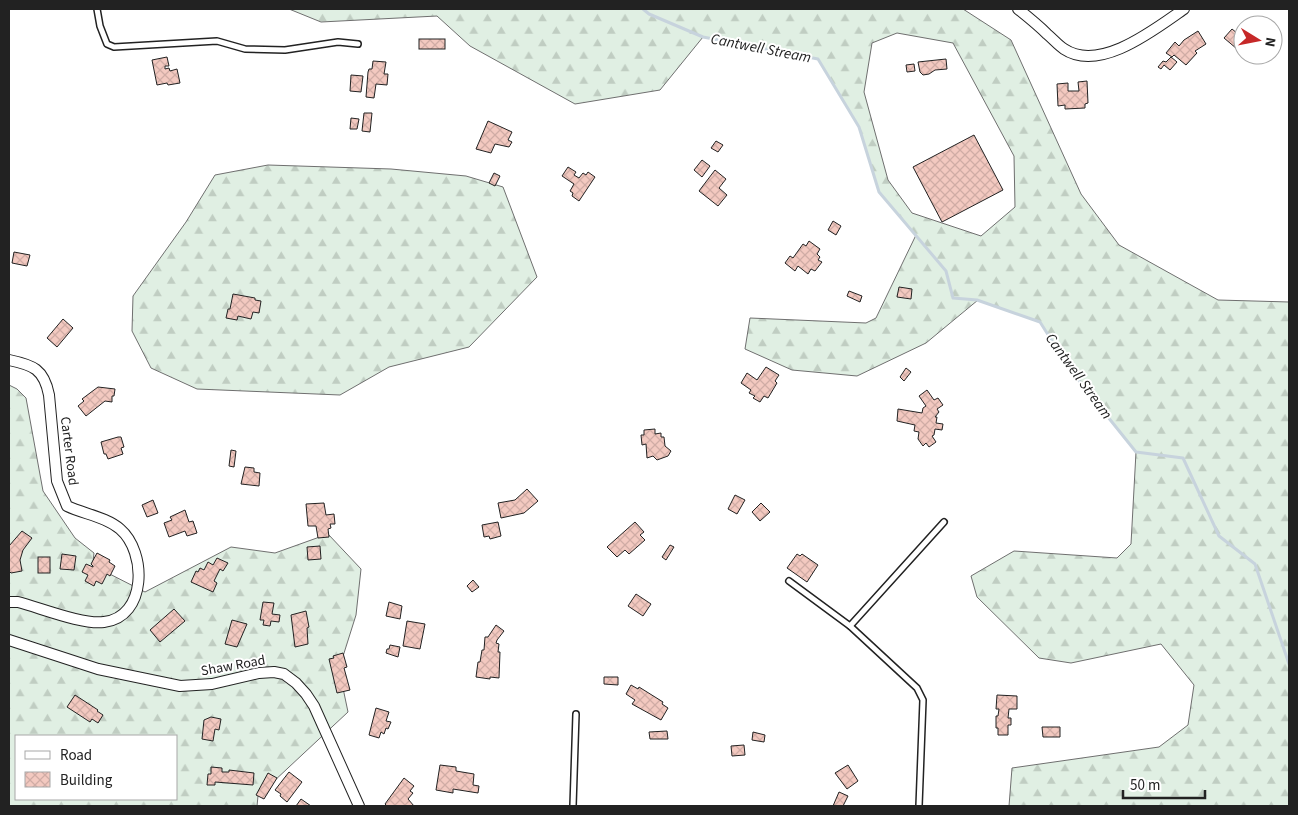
<svg xmlns="http://www.w3.org/2000/svg" width="1298" height="815" font-family="'Source Sans 3',sans-serif">
<defs>
<pattern id="forest-firs" width="22" height="20" patternUnits="userSpaceOnUse" patternTransform="scale(1.25)"><rect width="22" height="20" fill="#e0efe3"/><path d="M5 1l3.5 6h-7zM16 11l3.5 6h-7z" fill="#c0cdc2"/></pattern>
<pattern id="building-cross-hatch" width="8" height="8" patternUnits="userSpaceOnUse" patternTransform="scale(1.25)"><rect width="8" height="8" fill="#f3c9c0"/><path d="M0 0l8 8M0 8l8-8" fill="none" stroke="#d0aca5"/></pattern>
</defs>
<rect width="100%" height="100%" fill="#fff"/>
<g fill="url(#forest-firs)" stroke="#6f6f6f" fill-rule="evenodd">
<path d="M289 9H963L1011 40 1081 194 1119 245 1218 300 1289 302V806H1009L1012 768 1159 747 1188 725 1194 685 1161 644 1071 663 1039 658 977 597 971 576 1014 551 1117 558 1131 544 1136 452 1071 371 1040 322 978 300 926 343 857 376 792 370 745 349 750 318 866 323 876 318 916 235 879 192 859 127 818 59 703 37 660 90 575 104 470 46 437 16 321 22ZM897 33 953 43 1014 156 1015 207 981 236 912 213 888 180 864 92 872 43Z"/>
<polygon points="268,165 391,169 466,176 503,187 537,277 469,347 389,367 340,395 197,389 151,368 132,331 133,296 186,222 215,175"/>
<path d="M9 385 17 389 26 398 43 491 75 538 94 553 93 562 96 567 145 592 231 547 275 553 328 534 361 569 356 615 339 669 348 712 258 796 257 806H9ZM16 736H176V799H16Z"/>
</g>
<g fill="none" stroke-linecap="round" stroke-linejoin="round">
<polyline stroke="#c7d3dd" stroke-width="3" points="643,9 649,14 703,37 818,59 859,127 879,192 946,271 953,298 977,300 1040,322 1071,371 1136,452 1183,458 1219,536 1255,564 1289,664"/>
</g>
<g fill="url(#building-cross-hatch)" stroke="#222">
<polygon points="1232,29 1243,38 1243,54 1224,38"/>
<polygon points="1198,31 1206,44 1195,51 1197,53 1186,65 1174,55 1172,57 1166,53 1175,42 1179,46 1184,40"/>
<rect x="419" y="39" width="26" height="10"/>
<polygon points="167,57 169,66 165,66 165,69 169,68 170,71 177,69 180,83 168,85 167,83 157,85 152,60"/>
<polygon points="1171,57 1177,62 1170,70 1164,65 1161,69 1158,67 1163,61 1166,62"/>
<polygon points="946,59 947,69 935,70 929,74 923,75 920,72 918,62"/>
<polygon points="373,61 386,62 384,74 388,74 387,85 376,84 374,98 366,97 368,72 369,69 372,69"/>
<polygon points="914,64 915,71 907,72 906,65"/>
<polygon points="351,75 363,76 361,92 350,91"/>
<polygon points="1087,81 1088,103 1085,104 1085,108 1065,109 1065,105 1058,106 1057,84 1068,83 1068,91 1079,91 1078,82"/>
<polygon points="364,113 372,113 370,132 362,131"/>
<polygon points="351,118 359,119 357,129 350,129"/>
<polygon points="488,121 512,132 508,140 512,142 509,147 495,144 491,153 476,149"/>
<polygon points="974,135 1003,190 942,222 913,167"/>
<polygon points="716,141 723,145 718,152 711,148"/>
<polygon points="702,160 710,166 702,177 694,170"/>
<polygon points="568,167 576,172 574,175 579,178 583,173 586,175 588,172 595,177 579,201 572,196 573,193 570,191 574,184 562,176"/>
<polygon points="715,170 726,179 719,188 727,195 718,206 699,191"/>
<polygon points="494,173 500,176 495,186 489,183"/>
<polygon points="833,221 841,226 836,235 828,230"/>
<polygon points="809,241 820,249 817,254 820,257 818,260 822,262 815,271 811,269 808,274 798,266 795,271 785,263 790,256 793,258 803,244 806,246"/>
<polygon points="14,252 30,255 27,266 12,263"/>
<polygon points="899,287 912,289 911,299 897,297"/>
<polygon points="849,291 862,296 860,302 847,296"/>
<polygon points="233,294 255,298 255,300 261,301 259,313 253,312 251,319 238,316 237,320 226,318 228,309 230,309"/>
<polygon points="63,319 73,328 57,347 47,338"/>
<polygon points="766,367 779,375 775,381 777,383 768,398 764,396 760,402 753,398 755,396 749,393 751,390 741,383 747,373 757,380"/>
<polygon points="906,368 911,372 904,381 900,377"/>
<polygon points="98,387 115,389 114,396 112,396 112,402 105,401 86,416 78,406 84,401 82,399"/>
<polygon points="927,390 934,400 938,398 943,405 937,409 939,412 935,417 937,417 936,423 943,424 942,430 935,429 934,435 932,436 936,442 929,447 926,443 923,446 918,439 919,432 914,431 915,425 897,421 898,409 922,413 923,408 926,406 919,396"/>
<polygon points="655,429 655,434 661,433 661,437 664,437 665,446 671,451 668,456 657,460 653,456 647,458 646,444 642,445 641,435 644,435 644,430"/>
<polygon points="118,437 121,437 124,447 121,448 123,454 108,459 106,454 104,454 101,442"/>
<polygon points="231,450 236,451 234,467 229,466"/>
<polygon points="245,467 254,468 254,472 260,473 259,486 241,484"/>
<polygon points="527,489 538,501 524,513 501,518 498,503 515,500"/>
<polygon points="735,495 745,500 737,514 728,509"/>
<polygon points="153,500 158,513 147,517 142,505"/>
<polygon points="324,503 326,515 334,514 335,524 330,524 331,528 328,529 329,537 318,538 316,526 308,526 306,504"/>
<polygon points="761,503 770,512 760,521 752,512"/>
<polygon points="185,510 189,522 193,521 197,533 187,536 185,531 169,537 164,523 172,520 170,517"/>
<polygon points="498,522 501,536 490,539 489,536 484,537 482,525"/>
<polygon points="635,522 644,532 640,535 645,540 629,554 625,550 617,557 607,547"/>
<polygon points="22,531 32,538 23,550 20,560 22,571 11,573 9,571 9,546"/>
<polygon points="670,545 674,547 666,560 662,557"/>
<polygon points="320,546 321,559 308,560 307,547"/>
<polygon points="97,553 110,560 109,562 115,566 110,576 107,574 102,584 96,581 94,586 85,581 88,575 82,572 86,564 93,567 93,566 91,564"/>
<polygon points="62,554 76,556 74,570 60,569"/>
<polygon points="797,554 800,556 802,554 818,565 807,582 787,568"/>
<rect x="38" y="557" width="12" height="16"/>
<polygon points="217,558 228,563 223,571 220,569 214,581 217,583 213,592 191,582 196,571 198,572 200,568 204,570 208,562 213,565"/>
<polygon points="473,580 479,587 472,592 467,586"/>
<polygon points="636,594 651,604 643,616 628,606"/>
<polygon points="263,602 274,603 272,614 280,615 279,622 271,621 270,626 263,625 264,620 260,620"/>
<polygon points="389,602 402,606 400,619 386,616"/>
<polygon points="174,609 185,621 160,642 150,630"/>
<polygon points="306,611 309,627 307,628 308,644 295,647 291,615"/>
<polygon points="232,620 247,624 237,647 225,644"/>
<polygon points="407,621 425,624 420,649 403,646"/>
<polygon points="496,625 504,631 497,640 496,643 499,644 498,652 500,652 499,678 490,677 490,679 476,677 478,662 480,662 482,650 484,650 485,637 488,637"/>
<polygon points="390,645 400,647 398,657 386,653 387,649 389,649"/>
<polygon points="343,653 347,667 344,668 350,690 337,693 329,659 334,658 333,656"/>
<polygon points="604,677 618,677 618,685 604,684"/>
<polygon points="631,685 638,689 639,687 663,702 662,704 668,708 661,720 632,704 635,700 626,694"/>
<polygon points="75,695 98,710 97,711 103,715 98,723 92,719 90,722 67,707"/>
<polygon points="997,695 1017,696 1017,709 1009,709 1008,718 1011,718 1011,725 1008,725 1008,735 998,735 998,728 996,728 996,716 998,716 999,709 996,709"/>
<polygon points="376,708 389,712 386,721 391,722 388,729 386,728 384,734 381,732 379,738 369,735"/>
<polygon points="211,717 221,719 219,730 215,729 213,741 202,739 204,720"/>
<polygon points="1042,727 1060,727 1060,737 1043,737"/>
<polygon points="667,731 668,739 650,739 649,732"/>
<polygon points="753,732 765,735 764,742 752,740"/>
<polygon points="744,745 745,755 732,756 731,746"/>
<polygon points="440,765 456,767 456,771 474,774 473,785 479,786 478,793 453,789 453,793 436,790"/>
<polygon points="848,765 858,781 847,789 835,773"/>
<polygon points="211,767 222,768 222,772 229,772 229,770 254,773 253,785 215,782 215,785 207,785 208,774 211,774"/>
<polygon points="289,772 302,782 287,802 280,796 281,794 275,790"/>
<polygon points="268,773 277,778 264,799 256,795"/>
<polygon points="404,778 414,786 410,791 413,793 408,799 414,806 387,806 385,804"/>
<polygon points="839,792 848,796 843,806 833,806"/>
<polygon points="301,799 311,806 296,806"/>
</g>
<g fill="none" stroke-linecap="round" stroke-linejoin="round">
<defs>
<g id="service">
<polyline points="97,9 100,26 107,44 114,47 217,41 245,49 285,50 338,42 358,44"/>
<polyline points="789,581 850,626 917,688 923,700 919,806"/>
<polyline points="850,626 944,522"/>
<polyline points="573,806 576,714"/>
</g>
<g id="minor">
<path d="M1018 9C1028 17 1038 25 1047 34 1053 39 1058 45 1064 49 1100 73 1155 29 1184 9"/>
<path d="M9 360C33 365 44 369 49 395L57 481 67 506C84 514 106 517 120 529 147 552 147 617 104 622 83 625 41 608 18 602H9"/>
<polyline points="9,640 98,669 180,686 212,684 259,673 274,672 284,674 296,683 306,694 314,706 359,806"/>
</g>
</defs>
<use href="#service" stroke="#222" stroke-width="8"/>
<use href="#minor" stroke="#222" stroke-width="12"/>
<use href="#service" stroke="#fff" stroke-width="5"/>
<use href="#minor" stroke="#fff" stroke-width="10"/>
</g>
<g text-anchor="middle" stroke-width="4" stroke-linejoin="round" paint-order="stroke">
<g font-size="14" fill="#222" stroke="#fff">
<text transform="translate(70 451) rotate(83)" y="5">Carter Road</text>
<text transform="translate(233 665) rotate(-10)" y="5">Shaw Road</text>
</g>
<g font-size="15" font-style="italic" fill="#222" stroke="#fff">
<text transform="translate(761 48) rotate(11)" y="5">Cantwell Stream</text>
<text transform="translate(1079 376) rotate(54)" y="5">Cantwell Stream</text>
</g>
</g>
<rect width="1298" height="815" fill="none" stroke="#222222" stroke-width="20"/>
<rect x="15" y="735" width="162" height="65" fill="#ffffff" stroke="#a7a7a7"/>
<rect x="25" y="751" width="25" height="8" fill="#ffffff" stroke="#a7a7a7"/>
<text x="60" y="760" font-size="15" fill="#222222">Road</text>
<rect x="25" y="772" width="25" height="15" fill="url(#building-cross-hatch)" stroke="#a7a7a7"/>
<text x="60" y="785" font-size="15" fill="#222222">Building</text>
<g transform="translate(1258 40) rotate(100)"><circle r="24" fill="#ffffff" stroke="#a7a7a7"/>
<path d="M0-4L9 19L0 12L-9 19Z" fill="#c62828"/>
<text y="-8" font-size="14" font-weight="bold" text-anchor="middle" fill="#222222">N</text>
</g>
<path d="M1123 790v8h82v-8" fill="none" stroke="#222222" stroke-width="2.5"/>
<text x="1130" y="790" font-size="15" fill="#222222" stroke="#ffffff" stroke-width="4" paint-order="stroke">50 m</text>
</svg>
